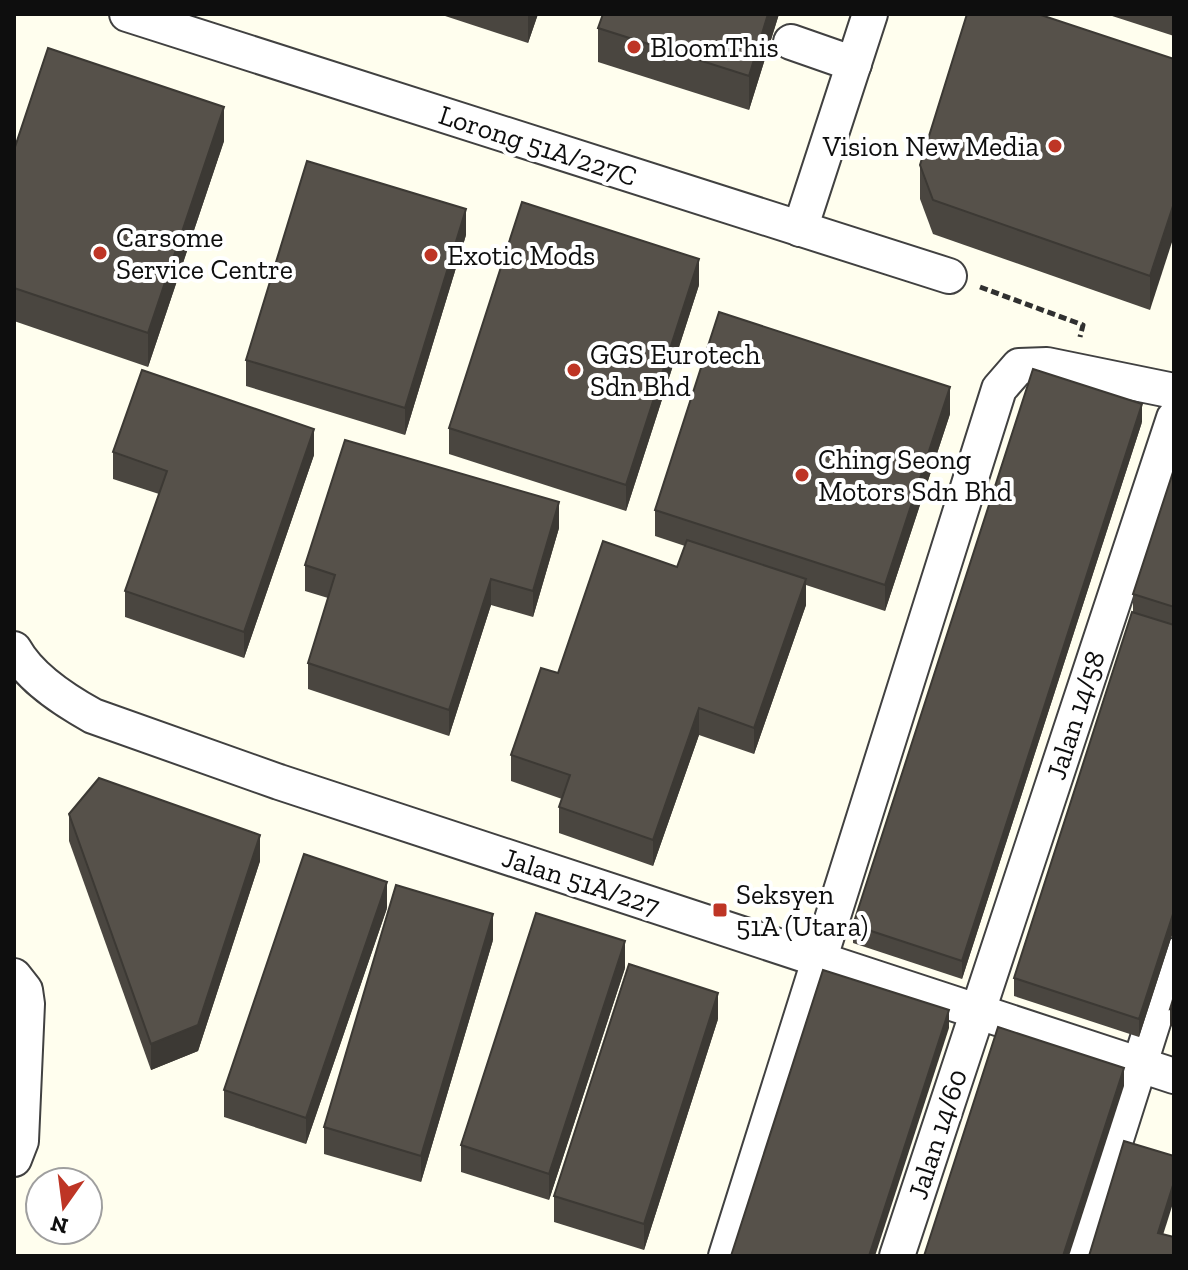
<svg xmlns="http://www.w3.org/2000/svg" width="1188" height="1270" font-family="'Zilla Slab',serif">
<rect width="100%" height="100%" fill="#fffeee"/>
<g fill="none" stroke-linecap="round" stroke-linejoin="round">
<defs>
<g id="minor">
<polyline points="127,14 949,276"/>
<polyline points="791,42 854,64"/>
<polyline points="800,229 870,14"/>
<path d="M14 649C30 678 64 700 93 716L279 782 1174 1076"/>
<polyline points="14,976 25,990 27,1004 21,1141 14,1159"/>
<polyline points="726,1256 999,389 1019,366 1047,365 1174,391"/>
<polyline points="897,1256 1174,418"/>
<polyline points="1079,1256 1174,956"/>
</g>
</defs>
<use href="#minor" stroke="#414141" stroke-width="38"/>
<polyline stroke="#303030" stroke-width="5" stroke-dasharray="8 4" stroke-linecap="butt" points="980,287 1083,325 1080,337"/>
<use href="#minor" stroke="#fff" stroke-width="34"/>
</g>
<g fill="#4a4640">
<polygon points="439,14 538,14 528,43"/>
<polygon points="779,14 749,110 598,62 598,28"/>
<polygon points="1106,14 1174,14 1174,36"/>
<polygon points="1174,59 1150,310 933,234 920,199 920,165"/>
<polygon points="224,141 148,367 14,321 14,150"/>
<polygon points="466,235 405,435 246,386 246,360"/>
<polygon points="699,285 626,511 449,454 449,428"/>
<polygon points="950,414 885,611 806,585 806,605 754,754 699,735 653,866 559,833 559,807 562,799 511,781 511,755 558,673 677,567 685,546 655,536 655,510"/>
<polygon points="1142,422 962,979 853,943 853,925"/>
<polygon points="113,452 314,455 244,658 125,617 125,591 159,494 113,479"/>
<polygon points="1174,469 1174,929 1139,1037 1014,996 1014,978 1133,612 1133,594"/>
<polygon points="559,528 533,617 491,605 449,736 308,689 308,663 328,598 305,591 305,565"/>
<polygon points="69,814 260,861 198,1051 151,1070 69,841"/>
<polygon points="387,908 306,1144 224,1117 224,1090"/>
<polygon points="493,940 421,1182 324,1154 324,1127"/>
<polygon points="625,968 549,1200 461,1172 461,1145"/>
<polygon points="718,1019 644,1250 554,1222 554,1196"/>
</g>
<g fill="#3c3934">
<polygon points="528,14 538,14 528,43"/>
<polygon points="768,14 779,14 749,110 749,76"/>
<polygon points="224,107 224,141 148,367 148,333"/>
<polygon points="1174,203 1174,236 1150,310 1150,276"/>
<polygon points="466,209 466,235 405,435 405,408"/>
<polygon points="699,259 699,285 626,511 626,485"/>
<polygon points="950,387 950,414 885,611 885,585"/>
<polygon points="1142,404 1142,422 962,979 962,961"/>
<polygon points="314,429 314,455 244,658 244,632"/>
<polygon points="559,502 559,528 533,617 533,591"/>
<polygon points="491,579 491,605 449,736 449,710"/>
<polygon points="806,579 806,605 754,754 754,728"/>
<polygon points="699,708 699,735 653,866 653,840"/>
<polygon points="260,835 260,861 198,1051 151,1070 151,1044"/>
<polygon points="387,882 387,908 306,1144 306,1118"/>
<polygon points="1174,911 1174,929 1139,1037 1139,1019"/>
<polygon points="493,914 493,940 421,1182 421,1156"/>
<polygon points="625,941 625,968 549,1200 549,1174"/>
<polygon points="718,993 718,1019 644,1250 644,1224"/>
<polygon points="1174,1008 1174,1025 1170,1027 1170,1009"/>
<polygon points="949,1010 949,1028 875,1256 869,1256"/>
<polygon points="1124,1068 1124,1086 1069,1256 1063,1256"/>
<polygon points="1174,1182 1174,1200 1158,1251 1158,1233"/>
</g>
<g fill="#56514a" stroke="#3c3934" stroke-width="2">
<polygon points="603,14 768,14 749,76 598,28"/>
<polygon points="967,14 1038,14 1174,59 1174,203 1150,276 933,200 920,165"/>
<polygon points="48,48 224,107 148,333 14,288 14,150"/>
<polygon points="307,161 466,209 405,408 246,360"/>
<polygon points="522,202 699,259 626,485 449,428"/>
<polygon points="719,312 950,387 885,585 655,510"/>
<polygon points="1033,369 1142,404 962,961 853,925"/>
<polygon points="142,370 314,429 244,632 125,591 167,471 113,452"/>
<polygon points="345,440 559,502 533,591 491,579 449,710 308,663 335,575 305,565"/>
<polygon points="1174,469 1174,607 1133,594"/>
<polygon points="687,540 806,579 754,728 699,708 653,840 559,807 570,775 511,755 541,668 558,673 603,541 677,567"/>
<polygon points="1132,612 1174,625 1174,911 1139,1019 1014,978"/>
<polygon points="99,778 260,835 198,1025 151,1044 69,814"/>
<polygon points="304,854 387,882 306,1118 224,1090"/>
<polygon points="396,885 493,914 421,1156 324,1127"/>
<polygon points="536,913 625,941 549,1174 461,1145"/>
<polygon points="629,964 718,993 644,1224 554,1196"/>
<polygon points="823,970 949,1010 869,1256 731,1256"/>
<polygon points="1174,996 1174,1008 1170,1009"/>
<polygon points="998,1027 1124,1068 1063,1256 924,1256"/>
<polygon points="1124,1141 1174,1156 1174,1182 1158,1233 1174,1237 1174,1256 1089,1256"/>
</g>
<g fill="#be3525" stroke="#fff" stroke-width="3">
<circle cx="634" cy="47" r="8"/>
<circle cx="1055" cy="146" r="8"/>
<circle cx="100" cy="253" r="8"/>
<circle cx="431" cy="255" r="8"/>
<circle cx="574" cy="370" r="8"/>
<circle cx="802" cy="475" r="8"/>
<rect x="712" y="902" width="16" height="16" rx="4"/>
</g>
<g text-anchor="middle" stroke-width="8" stroke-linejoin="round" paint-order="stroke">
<g font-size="28" fill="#0e0e0e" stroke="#fff" text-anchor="start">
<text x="650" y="57">BloomThis</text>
<text x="1039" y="156" text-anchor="end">Vision New Media</text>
<text x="116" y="247">Carsome<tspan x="116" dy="32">Service Centre</tspan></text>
<text x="447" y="265">Exotic Mods</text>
<text x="590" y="364">GGS Eurotech<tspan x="590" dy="32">Sdn Bhd</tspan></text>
<text x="818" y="469">Ching Seong<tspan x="818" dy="32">Motors Sdn Bhd</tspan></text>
<text x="736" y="904">Seksyen<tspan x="736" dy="32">51A (Utara)</tspan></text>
</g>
<g font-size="28" fill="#0e0e0e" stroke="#fff">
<text transform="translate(538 145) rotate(18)" y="10">Lorong 51A/227C</text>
<text transform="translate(1075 715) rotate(-72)" y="10">Jalan 14/58</text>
<text transform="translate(581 881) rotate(18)" y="10">Jalan 51A/227</text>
<text transform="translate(937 1134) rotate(-72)" y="10">Jalan 14/60</text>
</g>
</g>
<rect width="1188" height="1270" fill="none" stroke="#0e0e0e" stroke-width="32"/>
<g transform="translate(64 1206) rotate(194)"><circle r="38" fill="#ffffff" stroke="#9f9f9f" stroke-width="2"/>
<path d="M0-6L14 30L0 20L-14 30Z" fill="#be3525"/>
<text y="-12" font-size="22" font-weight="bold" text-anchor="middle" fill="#0e0e0e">N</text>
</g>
</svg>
